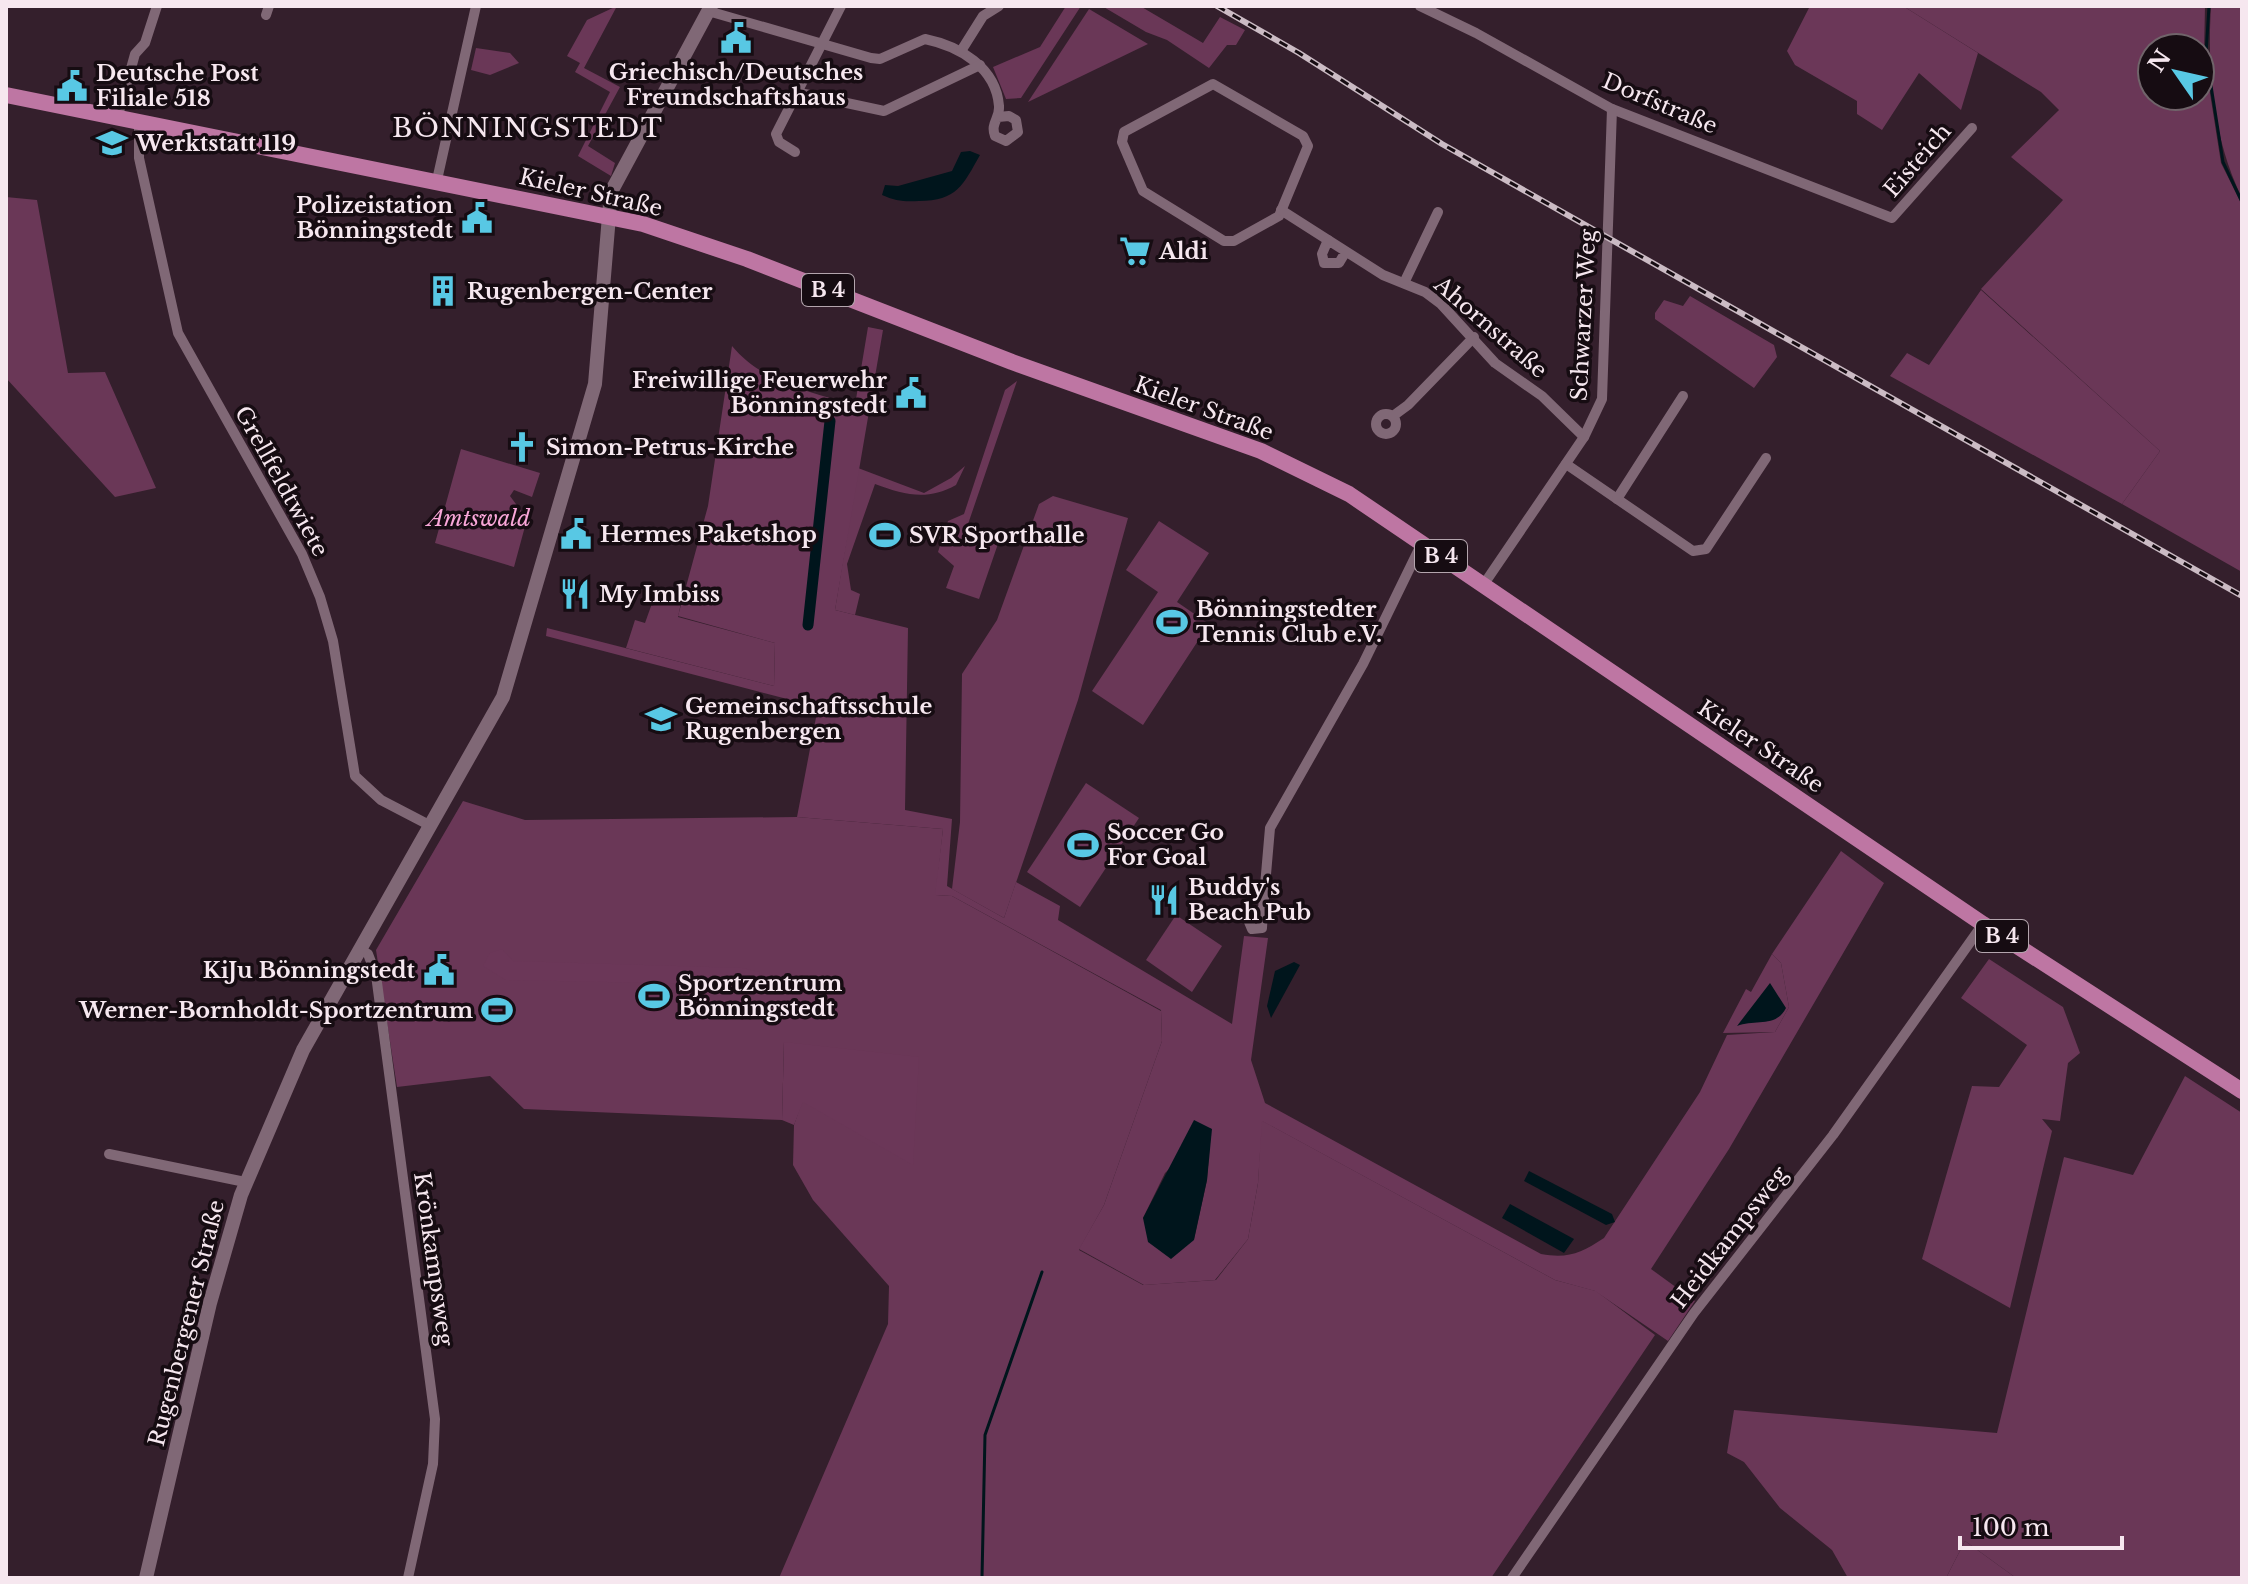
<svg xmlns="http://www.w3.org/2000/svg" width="2248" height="1584" font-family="'Libre Baskerville',serif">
<rect width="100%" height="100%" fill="#341f2c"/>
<g fill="#6a3757" fill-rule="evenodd">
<polygon points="617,6 584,68 620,87 588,146 615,163 611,176 578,156 610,92 575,72 580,63 567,56 587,20"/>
<polygon points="1066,6 1081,6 1021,98 1006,99 993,67 1040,47"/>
<polygon points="1102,6 1140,6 1203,43 1220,17 1245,30 1236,45 1227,45 1209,68 1167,40 1146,32"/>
<path d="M1903 6H2205L2204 55 2221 163 2242 205V572L2122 504 2160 451 1981 289 2063 200 2011 157 2059 110 2041 92ZM2152 48H2200V96H2152Z"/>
<path d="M2211 6H2242V198C2213 139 2207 71 2211 6Z"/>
<polygon points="1089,9 1148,44 1028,102"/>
<polygon points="476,48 510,53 519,63 490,75 471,70"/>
<polygon points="6,197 37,200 68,373 105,372 156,488 115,497 6,378"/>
<polygon points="1690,296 1774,345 1777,357 1754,388 1655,319 1655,313 1664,300 1683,306"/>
<polygon points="1017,381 967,527 1000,538 979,599 946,588 954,566 938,552 948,521 964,514 1005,390"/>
<polygon points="461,449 540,473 532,497 514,490 510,496 527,519 514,567 435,543"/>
<path d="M965 466 956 485C927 501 905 495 875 484L847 564 851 590 860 594 855 615 835 610 858 468 924 493 951 478Z"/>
<polygon points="1053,496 1128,518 1078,700 1004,918 952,889 960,822 962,674 997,620 1039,504"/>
<polygon points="1159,521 1209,553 1177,602 1209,624 1143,725 1092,691 1158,592 1126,570"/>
<polygon points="655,595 681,603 678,617 775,643 774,686 626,648 635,620 645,623"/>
<polygon points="1086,783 1139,818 1080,907 1027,872"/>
<polygon points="463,801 525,820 797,817 943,829 936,895 952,896 1161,1011 1162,1041 1104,1205 1079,1250 1143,1285 1216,1280 1248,1239 1258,1183 1261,1120 1555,1280 1596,1291 1655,1335 1491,1578 779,1578 888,1324 889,1286 813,1200 793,1165 794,1125 802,1102 784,1042 782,1120 524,1109 490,1076 397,1087 376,950"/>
<polygon points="1176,915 1222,946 1192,992 1146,960"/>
<polygon points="1772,954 1781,963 1789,1007 1775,1032 1723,1033 1746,989 1751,992"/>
<polygon points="1989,959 2063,1007 2080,1053 2068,1063 2060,1121 2042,1119 2052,1131 2010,1308 1922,1259 1972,1086 1999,1087 2027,1045 1961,998"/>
<polygon points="2185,1076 2242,1113 2242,1578 2016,1578 1965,1541 1946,1578 1848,1578 1832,1550 1780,1508 1744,1462 1727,1453 1734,1410 1997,1433 2064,1157 2133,1175"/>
</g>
<g fill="#6b3758" fill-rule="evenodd">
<polygon points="1810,6 1903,6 1978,53 1961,110 1919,73 1882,130 1857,114 1857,101 1795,65 1787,51"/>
<polygon points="1981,290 2160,451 2122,504 1890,376 1907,353 1929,365"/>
<path d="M868 327 883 330 835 610 908 628 905 810 952 819 947 886 1004 918 1016 882 1060 906 1058 920 1232 1024 1244 936 1268 938 1251 1060 1265 1103 1541 1254C1568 1259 1581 1253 1604 1238L1700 1092 1727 1035 1775 1032 1789 1007 1781 963 1772 954 1841 851 1884 883 1729 1149 1651 1269 1695 1301 1668 1341 1595 1291 1555 1280 1262 1121 1258 1183 1248 1239 1215 1280 1144 1285 1079 1249 1104 1205 1162 1041 1161 1010 952 896 935 895 943 829 797 817 818 707 546 636 547 628 774 686 775 643 678 616 708 506 732 346C763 383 810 392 855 405ZM1211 1128 1207 1180 1194 1239 1143 1218 1165 1173Z"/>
<polygon points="502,949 513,961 742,968 759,972 761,980 756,985 506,980 483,966 490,953"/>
<polygon points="784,1042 919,1057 913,1165 803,1102 794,1125 782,1120"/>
<polygon points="1965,1541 2016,1578 1946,1578"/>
</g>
<g fill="#00151c">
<path d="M970 151 980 155C963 185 957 201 919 201 905 202 895 201 882 195L885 185 898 186 952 171 961 152Z"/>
<polygon points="1294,962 1300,965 1271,1018 1267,1006 1275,971"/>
<path d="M1770 983 1786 1008C1776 1028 1755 1019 1737 1026Z"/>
<polygon points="1194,1120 1212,1129 1207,1180 1194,1240 1171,1259 1148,1242 1143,1218"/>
<polygon points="1529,1171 1612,1214 1615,1222 1606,1225 1524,1181"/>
<polygon points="1510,1204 1574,1239 1564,1253 1502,1218"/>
</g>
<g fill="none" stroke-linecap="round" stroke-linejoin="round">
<g stroke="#00151c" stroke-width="3">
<polyline points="2209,6 2206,54 2223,162 2242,202"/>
<polyline points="982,1578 985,1435 1042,1272"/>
</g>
<polyline stroke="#00151c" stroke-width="11" points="808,625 830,421"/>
<g stroke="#806876" stroke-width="10">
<polyline points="1420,6 1476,33 1612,109 1892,218 1972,128"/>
<path d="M708 11 871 58 880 59 925 39C959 46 996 67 999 106 1000 119 990 123 995 136L1006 141 1018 132 1016 120 1009 116 998 117"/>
<polyline points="266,15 269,6"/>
<polyline points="961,51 983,16 999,6"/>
<polygon points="1213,84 1303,136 1308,146 1279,216 1234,241 1224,241 1143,191 1122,142 1124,132"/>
<polyline points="800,93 884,111 980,65"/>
<polyline points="117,119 135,54 145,43 157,6"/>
<polyline points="139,123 139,158 178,333 302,554 320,597 333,641 355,776 381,800 431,826"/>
<polyline points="795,152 779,142 776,134 841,6"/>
<polyline points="437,180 476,6"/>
<polyline points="1281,210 1328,240"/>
<polyline points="1345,253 1339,263 1324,263 1322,254 1328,240 1383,275 1425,292 1441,304 1495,363 1542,396 1584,437"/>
<polyline points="1404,283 1438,212"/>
<circle cx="1386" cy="424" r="10"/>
<polyline points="1393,416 1408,405 1474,337"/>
<polyline points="1566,464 1693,551 1706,549 1766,458"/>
<polyline points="1617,499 1683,396"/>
<polyline points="1484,584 1584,437 1602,399 1612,109"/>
<polyline points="1263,909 1262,928 1252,929 1247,917 1263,909 1270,828 1363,664 1422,543"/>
<polyline points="361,950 368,954 376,975 435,1419 433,1464 408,1578"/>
<polyline points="109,1154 245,1182"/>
<polyline points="1512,1578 1694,1313 1833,1135 1983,924"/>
</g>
<polyline stroke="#806876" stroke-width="14" points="146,1578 210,1303 241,1195 303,1050 503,697 595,384 611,192 711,6"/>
<polyline stroke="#be76a3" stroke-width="16" points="6,95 643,224 747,259 1012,362 1261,451 1349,494 1983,924 2242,1091"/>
<defs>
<polyline id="rail" points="1217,6 1299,53 1442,144 2242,596"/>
</defs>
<use href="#rail" stroke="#cbbbc4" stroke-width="6"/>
<use href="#rail" stroke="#160c12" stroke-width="3" stroke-dasharray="9" stroke-linecap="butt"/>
</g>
<defs>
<symbol id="civic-bare" viewBox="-9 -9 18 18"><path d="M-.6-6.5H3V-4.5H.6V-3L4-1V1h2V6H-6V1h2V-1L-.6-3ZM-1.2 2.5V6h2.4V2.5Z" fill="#58c8e4" stroke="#160c12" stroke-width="2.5" paint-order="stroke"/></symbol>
<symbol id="school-bare" viewBox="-9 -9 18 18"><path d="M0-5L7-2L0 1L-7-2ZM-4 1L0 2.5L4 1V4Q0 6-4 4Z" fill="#58c8e4" stroke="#160c12" stroke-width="2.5" paint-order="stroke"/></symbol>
<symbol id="supermarket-bare" viewBox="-9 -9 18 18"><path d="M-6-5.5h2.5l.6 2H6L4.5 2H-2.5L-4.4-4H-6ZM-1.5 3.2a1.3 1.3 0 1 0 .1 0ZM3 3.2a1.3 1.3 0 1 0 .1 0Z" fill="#58c8e4" stroke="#160c12" stroke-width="2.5" paint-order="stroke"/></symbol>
<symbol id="building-bare" viewBox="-9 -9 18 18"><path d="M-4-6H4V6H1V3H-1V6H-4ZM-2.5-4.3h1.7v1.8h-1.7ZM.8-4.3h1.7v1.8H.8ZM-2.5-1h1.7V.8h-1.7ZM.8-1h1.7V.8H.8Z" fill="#58c8e4" stroke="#160c12" stroke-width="2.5" paint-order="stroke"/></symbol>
<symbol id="church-bare" viewBox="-9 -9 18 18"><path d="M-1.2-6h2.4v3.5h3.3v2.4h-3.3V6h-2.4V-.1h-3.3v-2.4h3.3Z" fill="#58c8e4" stroke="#160c12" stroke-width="2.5" paint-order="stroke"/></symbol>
<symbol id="stadium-bare" viewBox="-9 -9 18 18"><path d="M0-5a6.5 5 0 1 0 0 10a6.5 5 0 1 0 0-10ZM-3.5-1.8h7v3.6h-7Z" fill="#58c8e4" stroke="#160c12" stroke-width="2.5" paint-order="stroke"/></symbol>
<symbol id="restaurant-bare" viewBox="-9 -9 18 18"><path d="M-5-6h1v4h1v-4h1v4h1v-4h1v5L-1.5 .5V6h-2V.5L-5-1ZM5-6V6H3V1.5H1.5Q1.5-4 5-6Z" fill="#58c8e4" stroke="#160c12" stroke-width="2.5" paint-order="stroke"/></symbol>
</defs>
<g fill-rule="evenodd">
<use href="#civic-bare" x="714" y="16" width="44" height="44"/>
<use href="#civic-bare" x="50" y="64" width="44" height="44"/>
<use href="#school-bare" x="90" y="121" width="44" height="44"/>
<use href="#civic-bare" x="455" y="196" width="44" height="44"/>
<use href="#supermarket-bare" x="1113" y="229" width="44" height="44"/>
<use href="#building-bare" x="421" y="269" width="44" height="44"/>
<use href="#civic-bare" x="889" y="371" width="44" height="44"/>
<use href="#church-bare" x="500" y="425" width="44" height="44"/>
<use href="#civic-bare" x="554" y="512" width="44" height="44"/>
<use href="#stadium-bare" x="863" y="513" width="44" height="44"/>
<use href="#restaurant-bare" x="553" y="572" width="44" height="44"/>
<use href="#stadium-bare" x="1150" y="600" width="44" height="44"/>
<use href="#school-bare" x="639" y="697" width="44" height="44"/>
<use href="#stadium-bare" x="1061" y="823" width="44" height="44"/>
<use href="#restaurant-bare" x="1142" y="878" width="44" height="44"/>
<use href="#civic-bare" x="417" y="948" width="44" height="44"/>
<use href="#stadium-bare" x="632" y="974" width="44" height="44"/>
<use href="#stadium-bare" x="475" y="988" width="44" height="44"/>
</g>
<g text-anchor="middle" stroke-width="7" stroke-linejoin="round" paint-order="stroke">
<g fill="#160c12" stroke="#b3a5ad" stroke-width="2">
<rect x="802" y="274" width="52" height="32" rx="6"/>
<rect x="1415" y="540" width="52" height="32" rx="6"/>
<rect x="1976" y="920" width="52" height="32" rx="6"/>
</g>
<g font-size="20" font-weight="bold" fill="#f6e7ef">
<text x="828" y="297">B 4</text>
<text x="1441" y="563">B 4</text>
<text x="2002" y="943">B 4</text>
</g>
<g font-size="22" font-weight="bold" fill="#f6e7ef" stroke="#160c12" text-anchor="start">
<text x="736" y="80" text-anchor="middle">Griechisch/Deutsches<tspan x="736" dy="25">Freundschaftshaus</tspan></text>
<text x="96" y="81">Deutsche Post<tspan x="96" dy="25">Filiale 518</tspan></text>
<text x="136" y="151">Werktstatt 119</text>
<text x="453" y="213" text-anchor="end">Polizeistation<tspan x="453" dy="25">Bönningstedt</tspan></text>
<text x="1159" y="259">Aldi</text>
<text x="467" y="299">Rugenbergen-Center</text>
<text x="887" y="388" text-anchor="end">Freiwillige Feuerwehr<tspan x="887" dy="25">Bönningstedt</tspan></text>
<text x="546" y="455">Simon-Petrus-Kirche</text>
<text x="600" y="542">Hermes Paketshop</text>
<text x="909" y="543">SVR Sporthalle</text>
<text x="599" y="602">My Imbiss</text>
<text x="1196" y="617">Bönningstedter<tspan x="1196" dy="25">Tennis Club e.V.</tspan></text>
<text x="685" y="714">Gemeinschaftsschule<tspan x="685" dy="25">Rugenbergen</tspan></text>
<text x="1107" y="840">Soccer Go<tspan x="1107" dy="25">For Goal</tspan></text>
<text x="1188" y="895">Buddy's<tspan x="1188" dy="25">Beach Pub</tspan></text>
<text x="415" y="978" text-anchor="end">KiJu Bönningstedt</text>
<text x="678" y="991">Sportzentrum<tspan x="678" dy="25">Bönningstedt</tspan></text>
<text x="473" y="1018" text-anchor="end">Werner-Bornholdt-Sportzentrum</text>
</g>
<g font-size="22" fill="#f6e7ef" stroke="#160c12">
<text transform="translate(1660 103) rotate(23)" y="8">Dorfstraße</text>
<text transform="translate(1917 160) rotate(-49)" y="8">Eisteich</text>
<text transform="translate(591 192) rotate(13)" y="8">Kieler Straße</text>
<text transform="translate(1583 315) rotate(-87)" y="8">Schwarzer Weg</text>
<text transform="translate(1491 327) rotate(41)" y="8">Ahornstraße</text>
<text transform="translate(1204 408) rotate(20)" y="8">Kieler Straße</text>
<text transform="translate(282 481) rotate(61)" y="8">Grellfeldtwiete</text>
<text transform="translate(1761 746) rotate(34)" y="8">Kieler Straße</text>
<text transform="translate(1729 1237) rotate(-52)" y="8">Heidkampsweg</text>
<text transform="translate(434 1259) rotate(82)" y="8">Krönkampsweg</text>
<text transform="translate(186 1323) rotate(-76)" y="8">Rugenbergener Straße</text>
</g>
<g font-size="22" font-style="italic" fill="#faa7d9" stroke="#160c12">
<text x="479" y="526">Amtswald</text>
</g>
<g font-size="26" letter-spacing="2" fill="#f6e7ef" stroke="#160c12">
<text x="528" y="137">BÖNNINGSTEDT</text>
</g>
</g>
<rect width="2248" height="1584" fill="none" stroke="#f6e7ef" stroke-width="16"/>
<g transform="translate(2176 72) rotate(304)"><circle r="38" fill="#160c12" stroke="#70646a" stroke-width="2"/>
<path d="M0-6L14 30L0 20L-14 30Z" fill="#58c8e4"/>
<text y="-12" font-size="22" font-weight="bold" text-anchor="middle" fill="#f6e7ef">N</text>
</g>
<path d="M1960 1536v12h162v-12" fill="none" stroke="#f6e7ef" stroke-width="4"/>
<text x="1972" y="1536" font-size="24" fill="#f6e7ef" stroke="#160c12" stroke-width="6" paint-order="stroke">100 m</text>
</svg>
